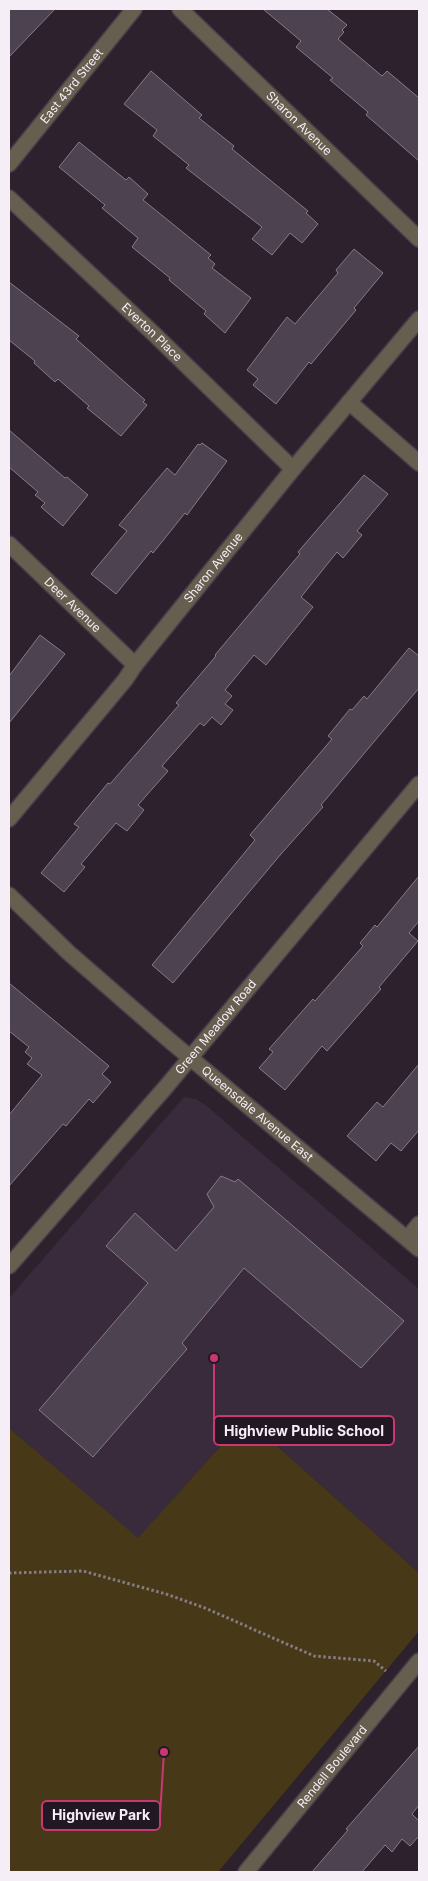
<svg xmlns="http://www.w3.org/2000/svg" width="428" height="1881" font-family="Inter,sans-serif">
<rect width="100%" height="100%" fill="#2c212d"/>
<polygon fill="#392b3c" points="184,1097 196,1099 208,1107 419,1289 419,1573 246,1418 138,1539 9,1428 9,1298"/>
<polygon fill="#473817" points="246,1418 419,1573 419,1631 218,1872 9,1872 9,1428 138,1538"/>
<g fill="#4d424f" stroke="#877a89">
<polygon points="9,9 55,9 9,57"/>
<polygon points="263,9 327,9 347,25 342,30 344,32 338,39 382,76 387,71 419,98 419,161 366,115 368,112 330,80 333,78 296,47 301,41"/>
<polygon points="151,71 202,115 199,118 234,146 232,149 308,211 306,213 318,224 302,243 290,233 272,255 252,239 262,227 186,168 189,165 153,136 157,130 124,104"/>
<polygon points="79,142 126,180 129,177 148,194 143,200 211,255 208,258 215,264 212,268 251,298 225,333 204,314 206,311 169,280 170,278 132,247 138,238 102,208 105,205 59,167"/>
<polygon points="354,249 383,273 354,308 356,310 311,364 309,362 276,404 253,385 258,379 247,370 287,317 295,324 338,273 336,270"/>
<polygon points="9,282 79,336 76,339 145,400 143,402 147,405 121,436 87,408 89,406 58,379 55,382 34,363 35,361 9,340"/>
<polygon points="9,430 65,478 67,477 88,495 63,526 41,507 45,503 35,495 38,492 9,467"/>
<polygon points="202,443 227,461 187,515 185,513 153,553 151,551 116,594 91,574 127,531 119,525 167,468 175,475 198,444 200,445"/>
<polygon points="364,475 388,494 357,531 362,535 343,558 337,552 301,597 313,607 266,665 254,655 225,690 232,696 225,704 233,710 221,725 212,717 204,726 200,723 162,766 168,771 138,805 144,810 127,831 116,823 81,864 85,867 64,892 41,873 79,827 74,824 108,783 110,784 179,705 176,703 216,656 215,655 288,568 300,554 298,552"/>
<polygon points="40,635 65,654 9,723 9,676"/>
<polygon points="409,648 419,656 419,688 321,805 323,807 281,854 173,983 152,965 255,840 250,835 332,739 328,736 350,709 352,710 364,696 367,699"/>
<polygon points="419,876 419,921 409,933 418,941 379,987 381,989 327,1051 322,1046 285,1090 259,1068 273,1052 269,1049 313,999 315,1001 363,946 360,943 375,925 377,927"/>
<polygon points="9,983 109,1066 102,1074 111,1082 93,1103 89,1099 66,1126 63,1124 9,1186 9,1115 42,1075 27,1064 32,1058 25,1052 29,1047 9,1031"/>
<polygon points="419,1064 419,1130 401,1151 391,1143 376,1161 347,1136 377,1102 383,1107"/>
<polygon points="221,1176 235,1182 238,1179 404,1321 361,1368 244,1268 182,1343 187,1349 93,1457 39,1410 148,1283 106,1246 135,1213 176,1251 214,1207 207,1194"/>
<polygon points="419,1746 419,1805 412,1814 419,1821 419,1836 410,1846 402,1839 392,1852 385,1845 362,1872 312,1872 348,1830 346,1829"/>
</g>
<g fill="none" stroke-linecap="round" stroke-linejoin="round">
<defs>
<g id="street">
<path id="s1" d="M180 9 419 239"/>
<path id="s2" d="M9 164 134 9"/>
<path id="s3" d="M9 198 154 334 293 469"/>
<polyline points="349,402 419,463"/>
<path id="s4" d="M9 544 135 665"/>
<path id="s5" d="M9 819 125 680 135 665 293 469 419 319"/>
<path id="s6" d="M9 895 69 953 169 1040 419 1249"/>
<polyline points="408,1238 419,1224"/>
<path id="s7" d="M9 1266 165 1088 419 784"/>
<path id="s8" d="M246 1872 419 1661"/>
</g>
</defs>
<use href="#street" stroke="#483e49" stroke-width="18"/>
<polyline stroke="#857c86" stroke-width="3" stroke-dasharray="2.5 2.5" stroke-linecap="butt" points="9,1573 83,1571 166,1594 205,1608 314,1656 374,1661 386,1671"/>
<use href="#street" stroke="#665e4f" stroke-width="15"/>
</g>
<g text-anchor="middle" stroke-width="5" stroke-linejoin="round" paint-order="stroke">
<g font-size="12" fill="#f5eef6" stroke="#221824">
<text dy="4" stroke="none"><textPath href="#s2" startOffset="100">East 43rd Street</textPath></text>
<text dy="4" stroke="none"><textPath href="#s1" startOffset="165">Sharon Avenue</textPath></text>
<text dy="4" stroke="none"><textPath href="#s3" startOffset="196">Everton Place</textPath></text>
<text dy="4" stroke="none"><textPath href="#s5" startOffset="324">Sharon Avenue</textPath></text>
<text dy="4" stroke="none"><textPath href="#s4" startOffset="88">Deer Avenue</textPath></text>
<text dy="4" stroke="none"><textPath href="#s7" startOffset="316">Green Meadow Road</textPath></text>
<text dy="4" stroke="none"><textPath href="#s6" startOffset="331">Queensdale Avenue East</textPath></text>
<text dy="4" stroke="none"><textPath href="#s8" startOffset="136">Rendell Boulevard</textPath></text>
</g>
</g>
<path fill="none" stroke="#ca3872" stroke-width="2" d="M214 1358L214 1431M164 1752L160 1815"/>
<g fill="#ca3872" stroke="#221824" stroke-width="2">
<circle cx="214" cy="1358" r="5"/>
<circle cx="164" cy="1752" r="5"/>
</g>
<g fill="#221824" stroke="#ca3872" stroke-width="2">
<rect x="214" y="1416" width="180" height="29" rx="5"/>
<rect x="42" y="1801" width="118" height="29" rx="5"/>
</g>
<g font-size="14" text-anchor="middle" font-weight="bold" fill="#f5eef6">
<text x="304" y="1436">Highview Public School</text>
<text x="101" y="1820">Highview Park</text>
</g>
<rect width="428" height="1881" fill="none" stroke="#f5eef6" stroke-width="20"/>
</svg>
